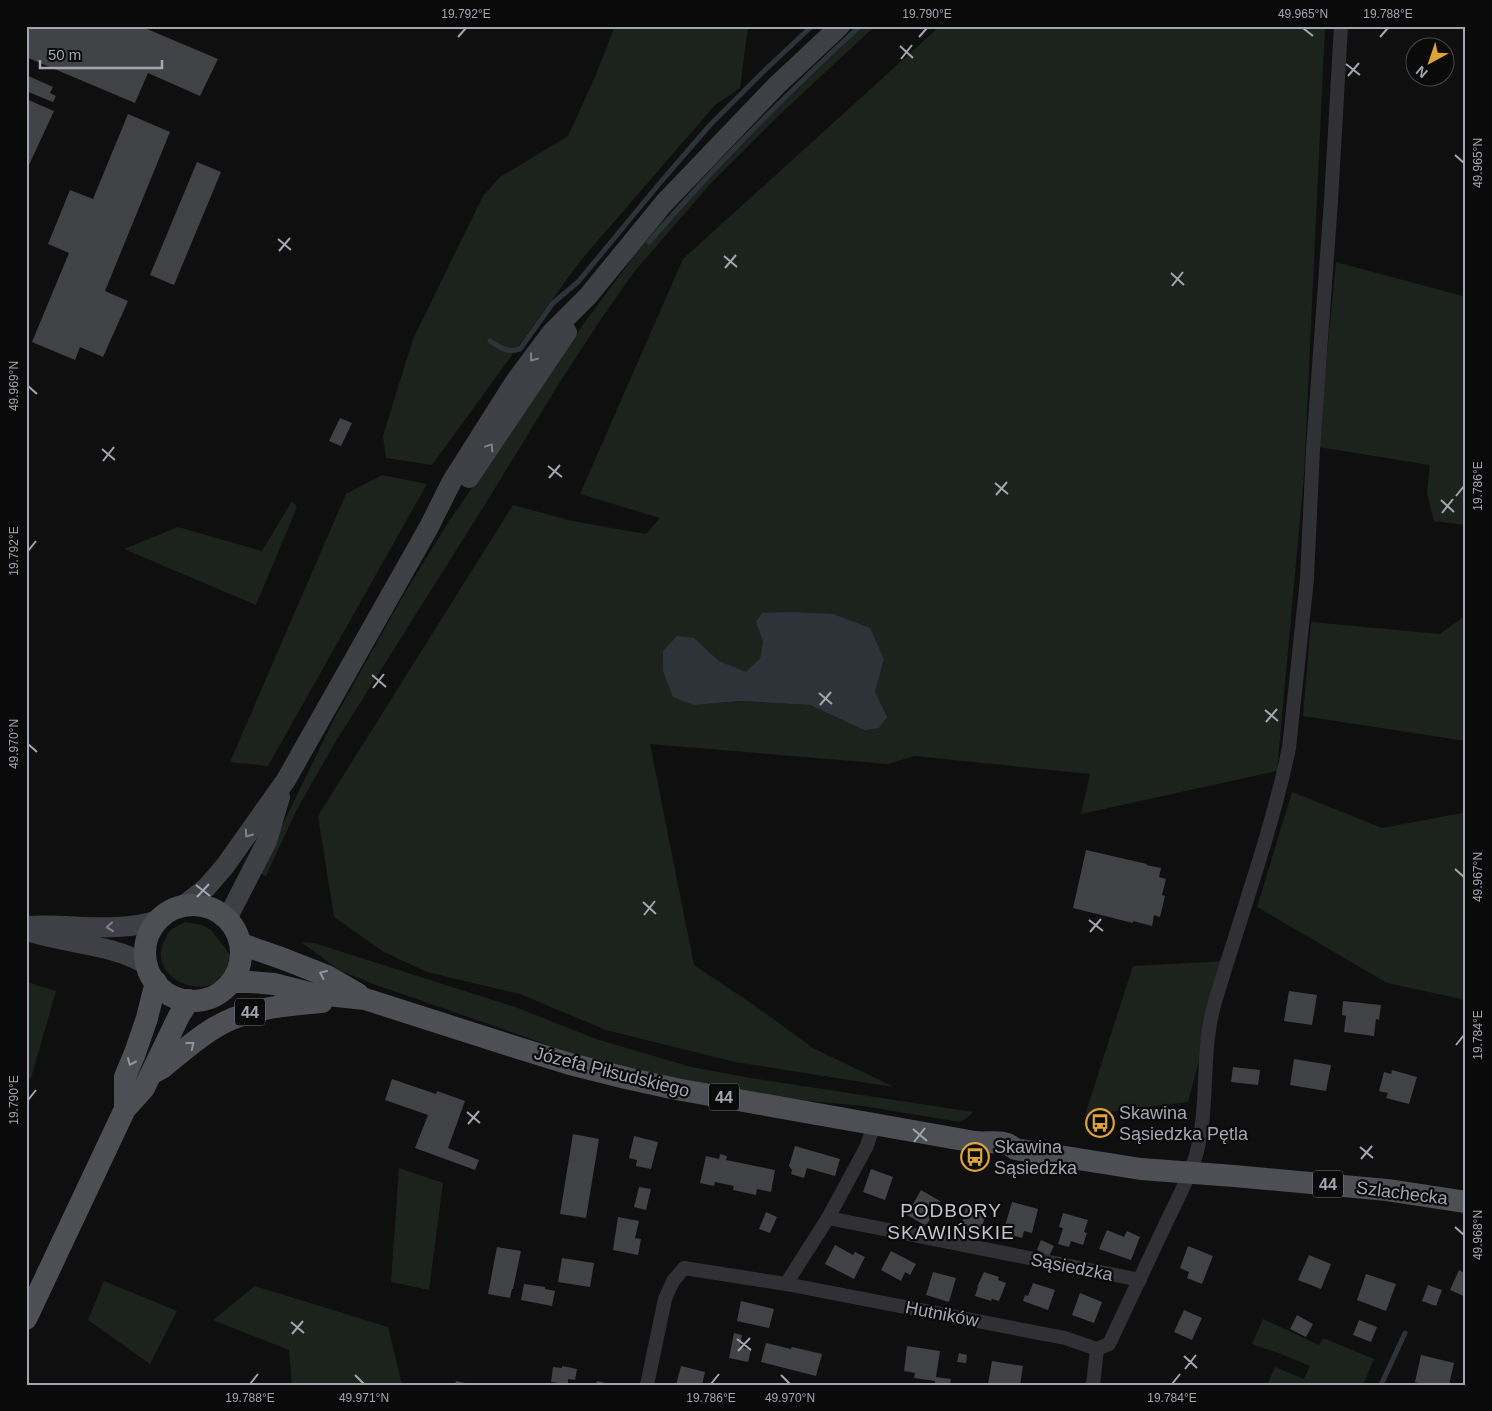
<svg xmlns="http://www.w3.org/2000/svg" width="1492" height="1411" font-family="Arial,sans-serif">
<rect width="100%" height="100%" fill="#0f0f10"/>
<g fill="#1c231d" fill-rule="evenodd">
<polygon points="615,26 748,26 740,88 715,105 581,260 432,465 386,458 383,436 413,339 483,196 500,177 568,136 595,77"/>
<polygon points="856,26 875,26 777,117 711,183 634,272 601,319 558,385 489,498 333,746 296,811 266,876 259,873 334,719 403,596 446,526 582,326 648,237 719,160"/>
<path d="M940 26H1325L1304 475 1277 771 1081 814 1090 774 915 756 888 764 650 744 694 965 754 1005 813 1048 894 1087 735 1062 606 1030 520 994 427 972 384 952 334 917 318 816 513 505 572 521 646 534 660 518 580 494 683 259ZM756 622 884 659 864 730 810 705 740 701 694 705V638L719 661 746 673 760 658 763 642Z"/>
<polygon points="1336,262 1466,297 1466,525 1434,521 1427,493 1430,465 1318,447"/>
<polygon points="382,475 427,484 268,766 230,762 346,494"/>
<polygon points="292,501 297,507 256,605 124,549 178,527 262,551"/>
<polygon points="1466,615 1466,741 1303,716 1311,622 1440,634"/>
<polygon points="1466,791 1466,1000 1387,983 1257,907 1292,792 1382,828 1462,813"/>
<path d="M186 922 202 925 211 930 232 957C234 963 231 969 227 974 199 1005 144 973 166 938 167 935 169 931 172 929 176 926 182 924 186 922Z"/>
<polygon points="301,942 314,943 518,1008 596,1039 691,1067 751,1078 973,1112 967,1118 960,1122 863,1106 769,1097 680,1081 574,1054 371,983 339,970"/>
<polygon points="1226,961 1188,1102 1085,1115 1133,966"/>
<polygon points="26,982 56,991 31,1078 26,1077"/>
<polygon points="399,1168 443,1183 429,1290 391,1282"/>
<polygon points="104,1281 177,1311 150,1364 88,1320"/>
<polygon points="255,1286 388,1327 402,1385 292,1385 289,1350 213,1320"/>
<polygon points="1263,1319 1319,1345 1323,1338 1374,1359 1363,1385 1267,1385 1275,1367 1304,1379 1310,1366 1281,1354 1252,1344"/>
</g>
<polygon fill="#2c3439" points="787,612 833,614 870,628 884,659 875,692 887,717 879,728 864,730 810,705 740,701 694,705 673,697 663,671 663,651 677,636 694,638 719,661 746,672 760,658 763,642 756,622 762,613"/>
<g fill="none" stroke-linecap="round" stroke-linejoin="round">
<g stroke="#2c3439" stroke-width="5">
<path d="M649 242C715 166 786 94 860 26"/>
<path d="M490 341C501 348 507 353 520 349L553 303 578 282 659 184 710 125 765 70 812 26"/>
<polyline points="1381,1385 1405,1333"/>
</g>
</g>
<g fill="#414246">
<polygon points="26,26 140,26 218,59 200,96 148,73 135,103 26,57"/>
<polygon points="26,75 53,87 50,93 56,96 53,102 26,91"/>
<polygon points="26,99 54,111 29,165 26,164"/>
<polygon points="128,114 170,132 105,291 128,301 103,357 80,347 75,360 32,342 69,253 48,244 70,190 93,199"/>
<polygon points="197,162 221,172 174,285 150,275"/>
<polygon points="340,418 352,423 341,446 329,441"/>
<polygon points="1086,850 1147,864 1146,865 1161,868 1159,877 1166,879 1162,895 1165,896 1160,917 1154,915 1152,926 1133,921 1133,923 1073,908"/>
<polygon points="1289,991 1317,995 1312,1025 1284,1021"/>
<polygon points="1343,1001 1381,1005 1379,1020 1376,1019 1374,1036 1344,1032 1346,1016 1342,1015"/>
<polygon points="1294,1059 1331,1065 1326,1091 1290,1085"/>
<polygon points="1233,1067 1260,1070 1258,1085 1231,1082"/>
<polygon points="1392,1070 1417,1077 1409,1104 1386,1098 1388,1093 1379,1091 1384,1072 1391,1074"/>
<polygon points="392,1079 436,1094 437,1091 465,1101 448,1148 479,1160 475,1170 415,1148 428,1115 385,1100"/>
<polygon points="573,1134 599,1139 586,1218 560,1214"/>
<polygon points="634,1136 658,1142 651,1169 636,1166 637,1160 629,1158"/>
<polygon points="795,1146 840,1159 835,1176 807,1168 804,1178 791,1174 792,1170 789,1166"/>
<polygon points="720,1154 727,1156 726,1160 775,1170 771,1192 757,1189 756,1195 733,1190 734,1186 715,1182 714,1186 700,1183 706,1156 719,1159"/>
<polygon points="871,1169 893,1177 885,1200 863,1192"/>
<polygon points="639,1187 651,1189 646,1210 634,1207"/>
<polygon points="921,1190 940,1201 926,1226 907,1215"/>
<polygon points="1012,1202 1038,1209 1032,1233 1024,1231 1022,1238 1011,1235 1013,1228 1005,1226"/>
<polygon points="967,1203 987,1208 981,1232 961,1227"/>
<polygon points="766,1212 777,1217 770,1233 759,1229"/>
<polygon points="1063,1213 1088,1220 1084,1232 1087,1233 1083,1245 1071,1241 1069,1247 1058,1244 1063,1228 1059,1227"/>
<polygon points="618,1217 639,1221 635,1238 641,1239 638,1255 613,1250"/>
<polygon points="1107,1230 1124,1237 1127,1231 1140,1237 1131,1260 1099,1249"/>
<polygon points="964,1231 972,1233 970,1241 962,1239"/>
<polygon points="1041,1240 1054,1246 1049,1256 1037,1250"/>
<polygon points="835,1245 853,1255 855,1252 865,1257 854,1279 825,1264"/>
<polygon points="1188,1246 1213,1256 1202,1284 1187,1278 1189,1272 1180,1268"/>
<polygon points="497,1247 521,1251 513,1289 512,1289 510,1298 488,1294"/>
<polygon points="891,1251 916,1264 910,1275 905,1272 901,1281 881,1270"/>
<polygon points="1309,1255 1331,1264 1321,1289 1298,1280"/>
<polygon points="562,1258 594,1263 590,1287 558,1282"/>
<polygon points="1459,1270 1466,1274 1466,1297 1450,1290"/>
<polygon points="933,1272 956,1278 949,1302 926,1295"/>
<polygon points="984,1272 999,1277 998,1280 1006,1283 999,1301 992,1299 991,1301 975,1296 978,1287 977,1287"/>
<polygon points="1366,1274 1396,1284 1386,1311 1357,1300"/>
<polygon points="1033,1283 1055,1290 1048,1310 1023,1301 1025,1295 1028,1296"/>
<polygon points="524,1284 545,1287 545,1289 555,1291 552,1306 521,1300"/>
<polygon points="1428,1285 1442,1290 1436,1306 1422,1301"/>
<polygon points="1080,1293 1102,1302 1094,1323 1072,1315"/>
<polygon points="741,1301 774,1309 769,1328 737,1321"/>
<polygon points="1184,1310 1202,1318 1192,1340 1174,1332"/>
<polygon points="1297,1315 1313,1324 1306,1337 1290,1329"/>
<polygon points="1359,1320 1377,1327 1371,1342 1353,1335"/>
<polygon points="734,1333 742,1335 740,1347 751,1350 748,1362 729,1358"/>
<polygon points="766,1343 791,1349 792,1347 822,1354 816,1376 761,1362"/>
<polygon points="907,1346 940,1351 936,1377 951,1379 950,1385 935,1385 935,1381 914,1378 915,1373 904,1371"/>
<polygon points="959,1353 967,1355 966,1363 957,1362"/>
<polygon points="1421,1355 1454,1363 1449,1385 1428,1385 1415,1382"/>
<polygon points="992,1361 1023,1366 1020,1385 988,1384"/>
<polygon points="562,1366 577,1369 575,1380 568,1379 568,1384 551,1382 553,1367 562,1368"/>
<polygon points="681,1366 705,1372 702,1385 676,1385"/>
<polygon points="456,1381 470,1384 470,1385 455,1385"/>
<polygon points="597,1381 610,1384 610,1385 596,1385"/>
</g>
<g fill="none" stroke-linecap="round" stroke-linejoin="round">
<g stroke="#313135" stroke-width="14">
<polyline points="828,1218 1140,1280"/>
<polyline points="786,1284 1065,1338 1097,1349"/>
<polyline points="647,1385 665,1299 673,1281 684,1268 786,1284 828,1218 867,1146 874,1124"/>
<path d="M1093 1385 1097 1349 1109 1344C1128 1303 1148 1262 1167 1221 1177 1200 1189 1178 1196 1155 1210 1105 1200 1052 1215 1002 1240 917 1271 834 1289 748L1307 579 1313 449 1331 201 1341 26"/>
</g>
<g stroke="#3f4045" stroke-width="20">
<polyline points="469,478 567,332"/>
<polyline points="183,906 206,888 225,866 286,780 429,527 452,481 514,383 552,332 588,296 664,203 777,85 840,26"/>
<polyline points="227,919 267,841 280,797"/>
<path d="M26 926C70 923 116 934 158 920"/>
<path d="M31 932C68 944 112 944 147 965"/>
</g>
<g stroke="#4d4f54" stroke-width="22">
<circle cx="193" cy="953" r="48"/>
<polyline points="241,944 281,958 327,976 358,994"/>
<path d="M232 982H251L274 984 309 993 365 999 512 1046 570 1064 626 1078 676 1089 975 1142C989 1144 1003 1138 1015 1149L1141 1169 1234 1176 1387 1190 1466 1202"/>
<path d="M153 1073 162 1068C179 1054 196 1039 214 1028 247 1008 285 1005 322 1002"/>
<polyline points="125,1109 125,1077 135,1053 147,1018 156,982"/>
<polyline points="26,1319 125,1109 144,1088 179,1016 189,1000"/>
</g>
</g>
<defs><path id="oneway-chevron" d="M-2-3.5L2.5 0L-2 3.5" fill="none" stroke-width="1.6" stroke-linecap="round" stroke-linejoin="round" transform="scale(1.25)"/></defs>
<g stroke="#7f828b">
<use href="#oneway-chevron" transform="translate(533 358) rotate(127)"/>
<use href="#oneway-chevron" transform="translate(490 447) rotate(-56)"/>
<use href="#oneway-chevron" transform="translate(248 834) rotate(125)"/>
<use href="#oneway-chevron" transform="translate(110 927) rotate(174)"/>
</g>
<g stroke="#91959e">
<use href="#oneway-chevron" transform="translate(323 974) rotate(-156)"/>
<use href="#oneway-chevron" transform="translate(191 1045) rotate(-38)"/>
<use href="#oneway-chevron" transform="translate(131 1062) rotate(114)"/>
</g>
<path fill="none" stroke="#a2a6b0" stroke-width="2" d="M1303 28 1313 36M458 37 466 28M919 37 927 28M1380 37 1388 28M900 46 913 58M901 59 912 45M1346 64 1360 75M1348 76 1359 63M1455 155 1464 163M278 239 291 250M279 251 290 238M724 256 737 267M725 268 736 255M1171 273 1184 285M1172 286 1183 272M28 386 37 394M102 449 115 460M103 461 114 447M548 466 562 477M549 478 560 465M995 483 1008 494M996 495 1007 482M1456 496 1464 486M1441 500 1454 512M1442 513 1453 499M28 551 36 541M372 675 386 687M373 688 384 674M819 693 832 704M820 705 831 692M1265 710 1278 721M1266 722 1277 709M28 744 37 752M1455 869 1464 877M196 885 210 896M197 897 209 884M643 902 656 914M644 915 655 901M1089 920 1103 931M1090 932 1101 919M1456 1045 1464 1035M28 1100 36 1090M467 1112 480 1123M468 1124 479 1111M913 1129 927 1141M914 1142 925 1128M1360 1147 1373 1158M1361 1159 1372 1146M1455 1227 1464 1235M291 1322 304 1333M292 1334 303 1321M737 1339 751 1350M738 1351 750 1338M1184 1356 1197 1368M1185 1369 1196 1355M355 1375 364 1384M781 1375 790 1384M250 1384 258 1374M711 1384 719 1374M1172 1384 1180 1374"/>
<defs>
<symbol id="bus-ring" viewBox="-11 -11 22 22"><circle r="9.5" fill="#0a0a0b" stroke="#dfa438" stroke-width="1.5"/><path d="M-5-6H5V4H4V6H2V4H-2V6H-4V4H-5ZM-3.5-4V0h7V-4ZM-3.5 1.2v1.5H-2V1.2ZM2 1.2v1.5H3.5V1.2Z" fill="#dfa438"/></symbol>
</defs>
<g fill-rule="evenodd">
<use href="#bus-ring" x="1084" y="1107" width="32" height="32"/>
<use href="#bus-ring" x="959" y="1141" width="32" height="32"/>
</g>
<g text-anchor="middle" stroke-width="4.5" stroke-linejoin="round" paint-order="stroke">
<g fill="#0a0a0b" stroke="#74777e" stroke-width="1">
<rect x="235" y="998.5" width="30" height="27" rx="4"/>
<rect x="709" y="1083.5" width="30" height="27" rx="4"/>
<rect x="1313" y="1170.5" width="30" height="27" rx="4"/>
</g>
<g font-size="16" font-weight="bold" fill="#a2a6b0">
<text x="250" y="1018">44</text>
<text x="724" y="1103">44</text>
<text x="1328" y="1190">44</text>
</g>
<g font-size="18" fill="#a2a6b0" stroke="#0a0a0b">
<text transform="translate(612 1072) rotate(14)" y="6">Józefa Piłsudskiego</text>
<text transform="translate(1402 1193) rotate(7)" y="6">Szlachecka</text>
<text transform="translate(1072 1267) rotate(11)" y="6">Sąsiedzka</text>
<text transform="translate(942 1314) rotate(11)" y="6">Hutników</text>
</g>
<g font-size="18" fill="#a2a6b0" stroke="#0a0a0b" text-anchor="start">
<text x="1119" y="1119">Skawina<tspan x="1119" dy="21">Sąsiedzka Pętla</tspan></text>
<text x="994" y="1153">Skawina<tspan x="994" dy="21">Sąsiedzka</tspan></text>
</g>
<g font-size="19" letter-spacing="1" fill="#c2c5cc" stroke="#0a0a0b">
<text x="951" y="1217">PODBORY<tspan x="951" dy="22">SKAWIŃSKIE</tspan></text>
</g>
</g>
<rect width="1492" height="1411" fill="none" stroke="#0a0a0b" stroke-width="55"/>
<g transform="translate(1430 62) rotate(220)"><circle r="24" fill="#0a0a0b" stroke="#47484d"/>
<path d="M0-4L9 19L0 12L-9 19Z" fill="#dfa438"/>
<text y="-8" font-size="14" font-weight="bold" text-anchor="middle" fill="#a2a6b0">N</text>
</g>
<path d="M40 60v8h122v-8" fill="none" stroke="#a2a6b0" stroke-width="2.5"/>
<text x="48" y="60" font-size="15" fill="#a2a6b0" stroke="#0a0a0b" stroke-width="4" paint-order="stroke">50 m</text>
<rect x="28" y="28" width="1436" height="1356" fill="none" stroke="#a2a6b0" stroke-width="2"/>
<g font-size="12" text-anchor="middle" fill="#a2a6b0">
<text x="466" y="18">19.792°E</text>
<text x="927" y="18">19.790°E</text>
<text x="1303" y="18">49.965°N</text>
<text x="1388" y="18">19.788°E</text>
<text transform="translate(1478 163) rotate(-90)" y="4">49.965°N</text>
<text transform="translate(14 386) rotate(-90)" y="4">49.969°N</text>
<text transform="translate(1478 486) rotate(-90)" y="4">19.786°E</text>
<text transform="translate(14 551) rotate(-90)" y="4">19.792°E</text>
<text transform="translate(14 744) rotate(-90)" y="4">49.970°N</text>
<text transform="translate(1478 877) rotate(-90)" y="4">49.967°N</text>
<text transform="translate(1478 1035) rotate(-90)" y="4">19.784°E</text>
<text transform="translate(14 1100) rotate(-90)" y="4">19.790°E</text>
<text transform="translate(1478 1235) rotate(-90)" y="4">49.968°N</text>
<text x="250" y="1402">19.788°E</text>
<text x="364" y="1402">49.971°N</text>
<text x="711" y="1402">19.786°E</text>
<text x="790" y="1402">49.970°N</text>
<text x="1172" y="1402">19.784°E</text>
</g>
</svg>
